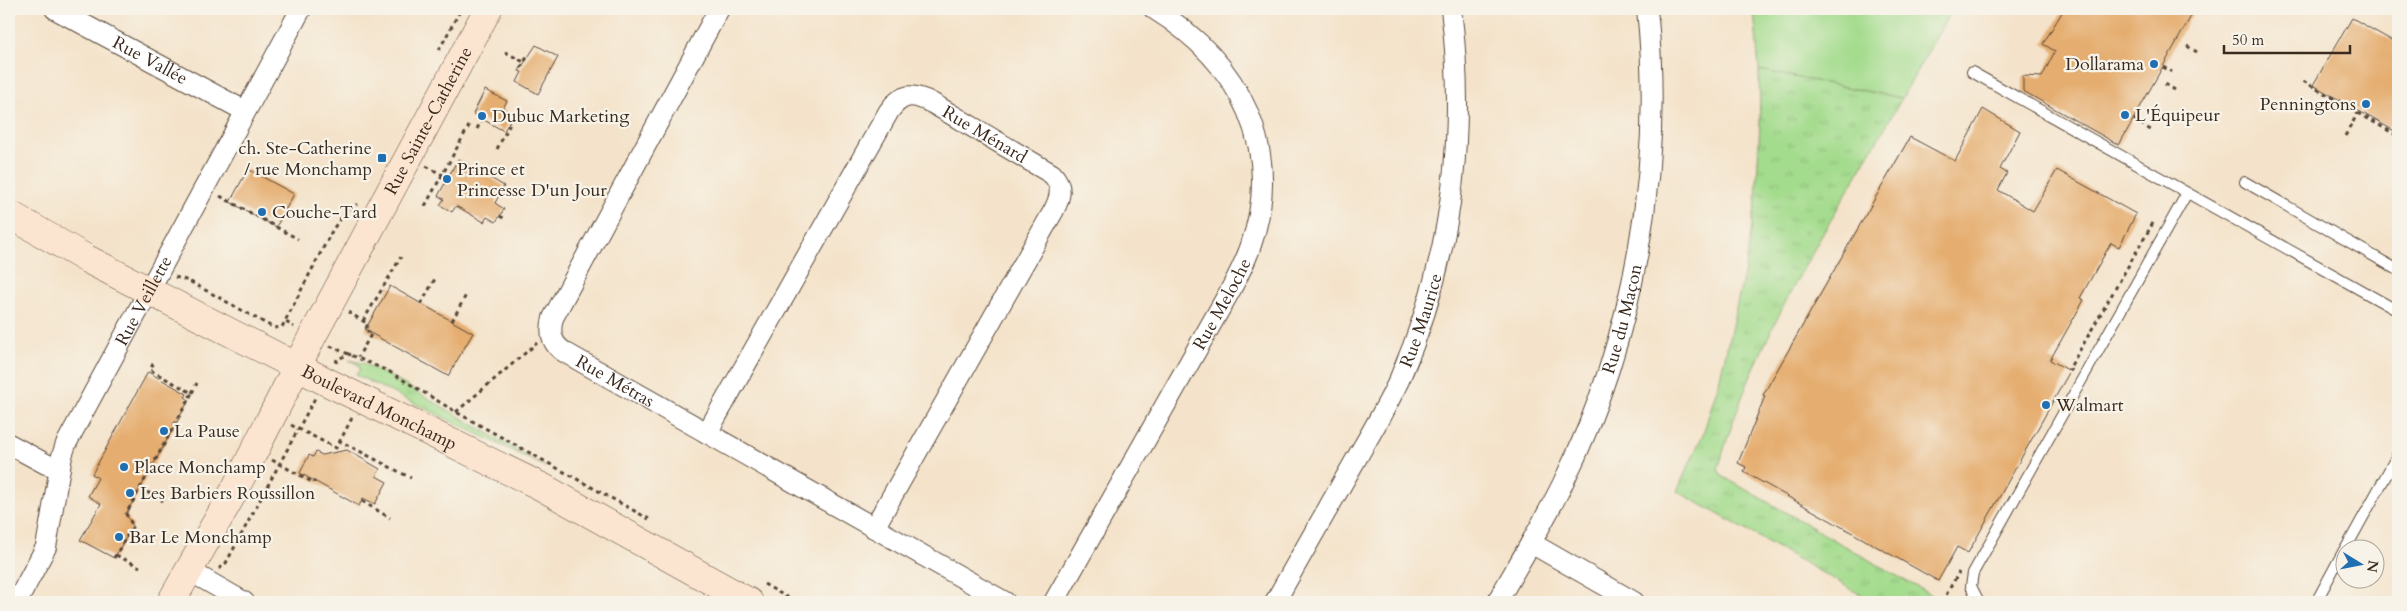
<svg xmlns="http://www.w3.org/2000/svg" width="2407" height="611" font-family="Cardo,serif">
<defs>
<pattern id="grass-tufts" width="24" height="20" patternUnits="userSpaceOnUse" patternTransform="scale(1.25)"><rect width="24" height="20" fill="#a4dc8e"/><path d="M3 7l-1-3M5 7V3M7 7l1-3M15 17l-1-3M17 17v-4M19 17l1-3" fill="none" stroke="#8ebd7a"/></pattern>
</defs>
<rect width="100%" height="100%" fill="#f7f3e8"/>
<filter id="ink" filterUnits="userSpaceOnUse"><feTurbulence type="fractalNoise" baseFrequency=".02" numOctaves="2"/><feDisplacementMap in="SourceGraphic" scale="10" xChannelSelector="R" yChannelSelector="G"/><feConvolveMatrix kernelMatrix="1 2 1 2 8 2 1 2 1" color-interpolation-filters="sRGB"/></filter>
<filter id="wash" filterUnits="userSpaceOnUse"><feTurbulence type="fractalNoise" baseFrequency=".0096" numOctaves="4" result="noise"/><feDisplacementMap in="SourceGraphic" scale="20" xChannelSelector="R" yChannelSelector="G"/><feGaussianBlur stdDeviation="1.12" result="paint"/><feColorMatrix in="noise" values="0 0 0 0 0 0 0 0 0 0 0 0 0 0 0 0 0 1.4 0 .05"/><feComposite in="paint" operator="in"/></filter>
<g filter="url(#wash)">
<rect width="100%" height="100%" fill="#f4e3ca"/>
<g fill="url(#grass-tufts)" stroke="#708356">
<path d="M1759 70 1902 98C1834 217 1754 336 1718 470L1722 476 1943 602H1874L1677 491 1703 434 1719 382 1746 265 1756 201 1760 122Z"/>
<polygon points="349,360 363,363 393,378 546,467 356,375 360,370 359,365"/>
</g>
<polygon fill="#a4dc8e" stroke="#708356" points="1754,9 1952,9 1902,98 1759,70"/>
<g id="blocks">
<g fill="#e5ad70">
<polygon points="2064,9 2195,9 2119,145 2023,91 2023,76 2042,77 2055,51 2043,44"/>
<polygon points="2352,18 2398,44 2398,133 2313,85"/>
<polygon points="536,45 558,57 538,94 517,82 522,72 519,71"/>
<polygon points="485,90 507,101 502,110 513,115 504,131 473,114"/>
<polygon points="1983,109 2020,131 2000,169 2007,173 1998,190 2033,211 2057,170 2136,214 2119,247 2111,243 2080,298 2084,300 2050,360 2070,371 1968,553 1957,547 1938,581 1744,472 1746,467 1738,463 1765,396 1763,395 1910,137 1955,161"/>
<polygon points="458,159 504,186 495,203 504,209 496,222 487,217 484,222 456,206 452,212 440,205 444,199 438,196"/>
<polygon points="248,169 294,194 276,227 230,202"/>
<polygon points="390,286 473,333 448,376 365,330"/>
<polygon points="148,372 187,394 185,397 189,400 126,514 133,526 114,558 80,540 101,504 88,496 98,478 92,474"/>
<polygon points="347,450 380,469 376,476 387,482 375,504 363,498 359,506 300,473 309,455 313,457 316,452 322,455"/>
</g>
</g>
</g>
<g filter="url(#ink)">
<use href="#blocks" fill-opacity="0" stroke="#574638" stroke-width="1"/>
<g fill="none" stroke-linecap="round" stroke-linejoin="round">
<defs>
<g id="lane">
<polyline points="1972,72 2398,311"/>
<polyline points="2245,182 2398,270"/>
<polyline points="2346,548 2398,454"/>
<polyline points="1979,602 1971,586 1973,573 2187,193"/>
<polyline points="2316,602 2344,550"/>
</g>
<g id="street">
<path id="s1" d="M55 9 245 111"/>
<path id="s2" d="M719 9 553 318C549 333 552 345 566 353L1005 602"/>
<path id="s3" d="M707 433 889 111C902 93 912 93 932 103L1052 174C1063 186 1061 196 1054 210L874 528"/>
<polyline points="9,444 46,464 60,468"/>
<polyline points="1531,543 1634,602"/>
<polyline points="188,570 244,602"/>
<path id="s4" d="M17 602 46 547 62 456 66 444 301 9"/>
<path id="s5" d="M1054 602 1231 289C1238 276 1245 262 1250 248 1285 149 1240 62 1154 9"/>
<path id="s6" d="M1275 602C1300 557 1326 512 1351 468 1368 438 1386 409 1400 378 1452 259 1467 137 1451 9"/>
<path id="s7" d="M1497 602C1519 563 1543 524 1563 483 1634 339 1664 169 1647 9"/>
</g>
<g id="secondary">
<path id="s8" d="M9 214 87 259 325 381 542 487 749 602"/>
<path id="s9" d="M171 602 233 493 312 337 488 9"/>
</g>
</defs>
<use href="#lane" stroke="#574638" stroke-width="12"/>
<use href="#street" stroke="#574638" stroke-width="22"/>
<use href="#secondary" stroke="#574638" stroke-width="29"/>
<g stroke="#574638" stroke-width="3" stroke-dasharray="4 4" stroke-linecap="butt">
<polyline points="2218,9 2221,11"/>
<polyline points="2187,46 2197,52"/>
<polyline points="439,50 461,9"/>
<polyline points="505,52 524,62"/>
<polyline points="2163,67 2172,72"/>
<polyline points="521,68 527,57"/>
<polyline points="2303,81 2398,136"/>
<polyline points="2165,84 2175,90"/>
<polyline points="2134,119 2152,131"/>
<polyline points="477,129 482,119"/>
<polyline points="2345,136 2358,113"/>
<polyline points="497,149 511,122 509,121"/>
<polyline points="426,166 443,175"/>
<polyline points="220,196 298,239"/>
<polyline points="425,206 470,124"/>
<polyline points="500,216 505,219"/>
<polyline points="175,277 189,281 274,328 282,327 333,229 343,215 357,204"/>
<polyline points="421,304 436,277"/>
<polyline points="348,312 368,324 365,330 372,333 358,357"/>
<polyline points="363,321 401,257"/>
<polyline points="452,321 466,295"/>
<polyline points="286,322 294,327"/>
<polyline points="330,346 390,372 456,412 649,519"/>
<polyline points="336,363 337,359 351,354"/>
<polyline points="2072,371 2069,369 2153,223"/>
<polyline points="192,393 197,383"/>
<polyline points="456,412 537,343"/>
<polyline points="352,418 340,441 411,478"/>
<polyline points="291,425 336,448 340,441"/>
<polyline points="272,460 314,483 314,481"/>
<polyline points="140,488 163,501"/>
<polyline points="362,501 390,518"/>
<polyline points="116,555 140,567"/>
<polyline points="114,558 133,526 126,514 192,393 150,370 155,360"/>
<polyline points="219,569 226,563 315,398"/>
<polyline points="764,584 795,602"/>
<polyline points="1946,595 1959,572"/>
</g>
<use href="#lane" stroke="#fff" stroke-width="10"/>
<use href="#street" stroke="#fff" stroke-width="20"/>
<use href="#secondary" stroke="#fce5d0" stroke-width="28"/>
</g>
</g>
<g fill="#1f6fb2" stroke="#f7f3e8" stroke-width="2">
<circle cx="2154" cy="64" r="5"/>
<circle cx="2366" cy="104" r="5"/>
<circle cx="2125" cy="115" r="5"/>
<circle cx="482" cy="116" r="5"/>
<rect x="377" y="153" width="10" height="10" rx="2.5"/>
<circle cx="447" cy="179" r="5"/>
<circle cx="262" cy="212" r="5"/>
<circle cx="2046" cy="405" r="5"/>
<circle cx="164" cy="431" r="5"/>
<circle cx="124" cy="467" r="5"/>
<circle cx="130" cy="493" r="5"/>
<circle cx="119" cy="537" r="5"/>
</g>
<g text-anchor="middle" stroke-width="4.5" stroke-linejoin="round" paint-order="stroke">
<g font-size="18" fill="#3b2a1e" stroke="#f7f3e8">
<text dy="6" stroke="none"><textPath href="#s1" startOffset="108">Rue Vallée</textPath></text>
<text dy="6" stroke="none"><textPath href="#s9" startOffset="546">Rue Sainte-Catherine</textPath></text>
<text dy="6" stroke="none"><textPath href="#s3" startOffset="481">Rue Ménard</textPath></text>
<text dy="6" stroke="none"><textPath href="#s4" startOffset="330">Rue Veillette</textPath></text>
<text dy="6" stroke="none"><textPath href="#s5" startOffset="342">Rue Meloche</textPath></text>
<text dy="6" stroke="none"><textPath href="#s7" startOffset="311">Rue du Maçon</textPath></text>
<text dy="6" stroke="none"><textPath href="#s6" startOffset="318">Rue Maurice</textPath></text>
<text dy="6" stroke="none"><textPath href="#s2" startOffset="448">Rue Métras</textPath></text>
<text dy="6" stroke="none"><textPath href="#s8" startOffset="418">Boulevard Monchamp</textPath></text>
</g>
<g font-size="18" fill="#3b2a1e" stroke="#f7f3e8" text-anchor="start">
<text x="2144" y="70" text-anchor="end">Dollarama</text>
<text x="2356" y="110" text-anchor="end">Penningtons</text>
<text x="2135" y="121">L'Équipeur</text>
<text x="492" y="122">Dubuc Marketing</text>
<text x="372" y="154" text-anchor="end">ch. Ste-Catherine<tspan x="372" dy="21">/ rue Monchamp</tspan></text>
<text x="457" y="175">Prince et<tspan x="457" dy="21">Princesse D'un Jour</tspan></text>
<text x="272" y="218">Couche-Tard</text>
<text x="2056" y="411">Walmart</text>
<text x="174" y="437">La Pause</text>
<text x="134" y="473">Place Monchamp</text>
<text x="140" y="499">Les Barbiers Roussillon</text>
<text x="129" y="543">Bar Le Monchamp</text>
</g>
</g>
<rect width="2407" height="611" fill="none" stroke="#f7f3e8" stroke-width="30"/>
<g transform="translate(2360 564) rotate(100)"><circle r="24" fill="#f7f3e8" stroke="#aca397"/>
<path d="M0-4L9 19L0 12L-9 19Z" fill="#1f6fb2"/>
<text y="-8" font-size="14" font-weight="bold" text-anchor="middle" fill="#3b2a1e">N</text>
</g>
<path d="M2224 45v8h126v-8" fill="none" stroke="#3b2a1e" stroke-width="2.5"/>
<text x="2232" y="45" font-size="15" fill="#3b2a1e" stroke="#f7f3e8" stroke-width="4" paint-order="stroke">50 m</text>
</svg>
